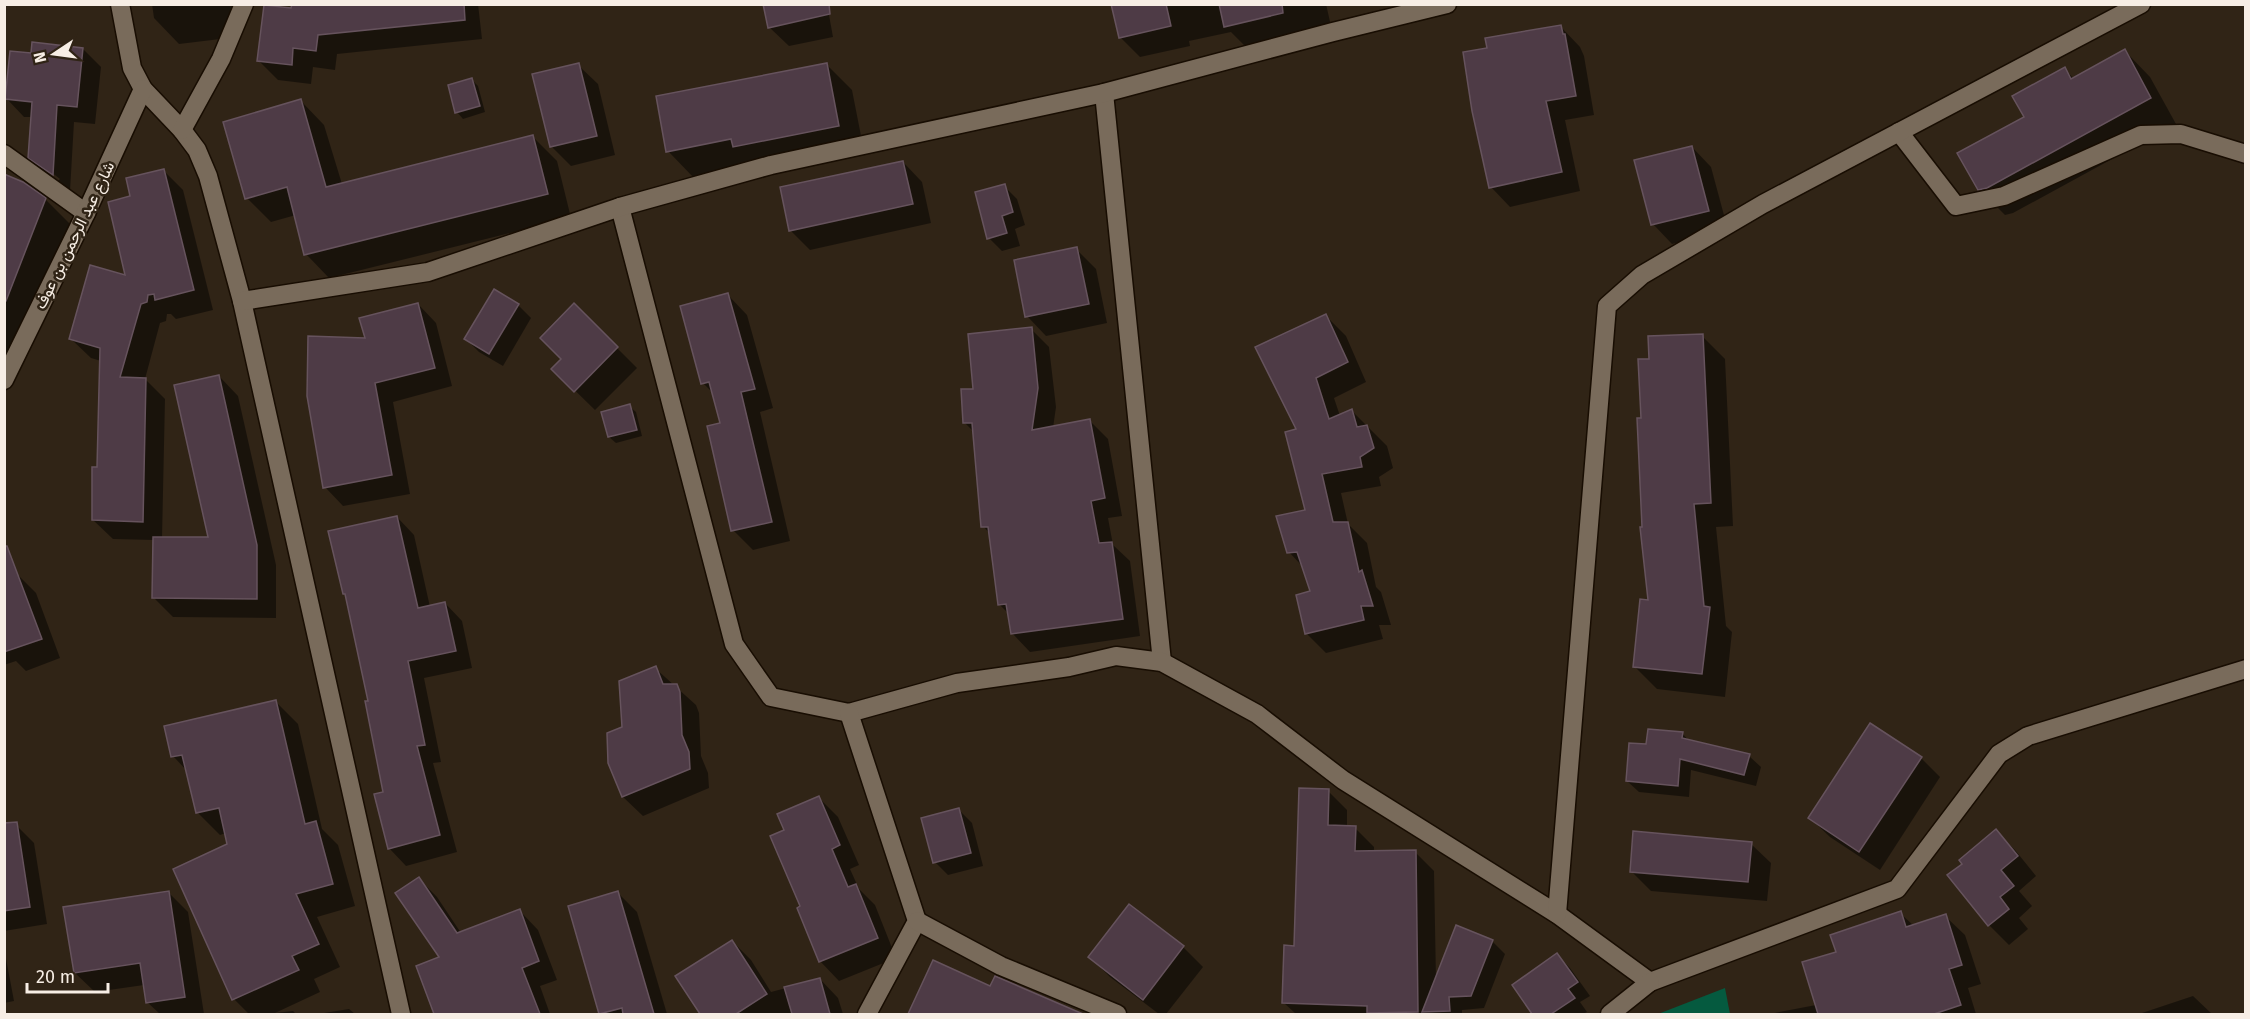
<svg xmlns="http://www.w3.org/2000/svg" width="2250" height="1019" font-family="'Fira Sans',Vazirmatn,sans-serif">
<rect width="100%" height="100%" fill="#302416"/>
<polygon fill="#055a3f" points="1725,988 1730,1014 1658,1014"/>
<g fill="#0007" fill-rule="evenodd">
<polygon points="152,4 233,4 237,37 179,44 154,18"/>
<polygon points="293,4 478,4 482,39 337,54 335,70 313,67 311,84 278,80 258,60 292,10"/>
<polygon points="827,4 833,37 789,46 769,27"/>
<polygon points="1113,4 1326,4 1331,26 1245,46 1231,32 1189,41 1190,46 1140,57 1120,37"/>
<polygon points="1561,27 1580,47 1584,56 1594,115 1565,120 1580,191 1510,207 1491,187 1488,49"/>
<path d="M83 49 101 67 95 124 74 122 70 191 48 175 30 157 33 117H24L7 99 32 55ZM46 168 60 179 58 181 46 172Z"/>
<polygon points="2125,51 2150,77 2176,124 2013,213 2005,215 1979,189 2026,117 2065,69 2074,79"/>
<polygon points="826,64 852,90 864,151 753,165 693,177 668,151"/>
<polygon points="578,65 598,84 615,155 571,166 551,146"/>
<polygon points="472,80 478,86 485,112 463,119 457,112"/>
<polygon points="301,101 324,125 342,184 533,137 557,161 571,218 329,278 306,254 296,215 271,222 247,198"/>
<polygon points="1692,147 1711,167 1728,230 1672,244 1653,224"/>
<polygon points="903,162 922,182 931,223 810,250 790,230"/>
<polygon points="163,170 183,190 213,310 176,319 171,314 167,314 166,321 160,323 145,379 165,399 162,539 210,539 219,376 238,396 276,565 276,618 173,617 154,598 154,540 113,539 93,520 99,469 101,361 91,358 71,339 127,277 132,198"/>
<polygon points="4,176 45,199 71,225 4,379"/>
<polygon points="1004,186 1017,199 1025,225 1015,229 1020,246 1002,251 989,238"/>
<polygon points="1076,249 1096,269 1107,323 1046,336 1027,316"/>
<polygon points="728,295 747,315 773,408 760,412 790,541 753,550 733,530 722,424 714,394 703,383"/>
<polygon points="418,304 436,323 452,386 393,402 410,494 343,506 325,487 366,339"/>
<polygon points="518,305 531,318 503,366 479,352 466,339"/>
<polygon points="574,305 637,368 595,410 553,369 563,359"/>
<polygon points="1326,316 1346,336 1366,382 1334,398 1340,416 1352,411 1387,446 1393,468 1379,477 1381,486 1341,493 1348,524 1367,543 1376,587 1381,592 1391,625 1379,625 1383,639 1326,653 1306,633 1312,593 1303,567 1289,552 1307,511 1299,429"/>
<polygon points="1031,329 1049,347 1056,407 1053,428 1090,421 1108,439 1122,516 1108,518 1113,545 1130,561 1140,636 1030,652 1012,633 1009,614 999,604 990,534 983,526 975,433 964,422 975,390"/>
<polygon points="1702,336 1725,359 1733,526 1716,527 1726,626 1732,632 1725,697 1657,689 1634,666 1650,602 1644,528 1642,419 1651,360"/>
<polygon points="629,406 636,412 642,436 616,443 609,437 603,413"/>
<polygon points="397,517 414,535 430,607 445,603 462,621 472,668 424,678 441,762 433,763 457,852 406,866 389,848 385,793 369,702 347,597 344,594"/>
<polygon points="16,573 36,593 60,658 26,671 16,661 4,665 4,577"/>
<polygon points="655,668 696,705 699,713 701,756 708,773 709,788 643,816 623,797 610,763 623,728"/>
<polygon points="276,702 298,724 322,829 338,845 355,906 317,917 340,967 314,979 320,992 275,1013 293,1011 296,1014 249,1014 234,999 229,845 226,833 220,835 197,812 188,772 173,756"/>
<polygon points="1682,733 1689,741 1749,756 1761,767 1756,786 1691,770 1689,797 1639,792 1627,781 1648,746"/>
<polygon points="1921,758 1940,777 1880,870 1830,837 1810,818"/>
<polygon points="1328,791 1347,810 1347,828 1355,828 1374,847 1374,852 1415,852 1434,871 1436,980 1492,941 1505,954 1484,1008 1462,1010 1462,1014 1296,1014 1284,1003"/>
<polygon points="819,798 838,817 859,865 850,869 859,889 875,905 896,958 839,981 820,961 802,907 786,830"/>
<polygon points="959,810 972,823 983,866 948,875 935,862"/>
<polygon points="16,825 34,843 47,924 4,931 4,827"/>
<polygon points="1996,831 2015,850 2036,876 2019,891 2032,906 2019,918 2028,929 2009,945 1989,925 1949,876 1964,864"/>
<polygon points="1751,844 1771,863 1767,901 1651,891 1631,871"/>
<polygon points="419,879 437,897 461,933 520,911 538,930 557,980 540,986 550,1014 435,1014 418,967 441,958"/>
<polygon points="168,892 188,912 204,1014 160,1014 147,1002 144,985 95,992 75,973"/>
<polygon points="618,893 637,912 667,1014 600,1014 570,907"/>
<polygon points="1900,913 1914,926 1945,916 1965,935 1981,984 1968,988 1976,1014 1769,1014 1816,1005 1838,953"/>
<polygon points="732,941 751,960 771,992 820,979 838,998 843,1014 702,1014 677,977"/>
<polygon points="1183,947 1203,967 1166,1014 1159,1014 1110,977 1090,957"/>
<polygon points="4,948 14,1001 4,1003"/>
<polygon points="1557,955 1570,968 1590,996 1580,1002 1587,1012 1583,1014 1534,1014 1514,986"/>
<polygon points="934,962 991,988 996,978 1079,1014 910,1014"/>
<polygon points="2193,996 2212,1014 2139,1014"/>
<polygon points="349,1009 355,1014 318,1014"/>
</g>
<g fill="#4e3b46" stroke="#66535d" stroke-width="1.5">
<polygon points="292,4 464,4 465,20 318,35 316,51 293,48 292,65 257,61 264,5 291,8"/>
<polygon points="763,4 829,4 830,14 768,28"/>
<polygon points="1111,4 1166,4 1171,26 1119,38"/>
<polygon points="1219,4 1282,4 1283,13 1224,27"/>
<polygon points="1561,25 1563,34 1565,34 1576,96 1546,101 1562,172 1489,188 1472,111 1463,52 1487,48 1485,38"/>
<polygon points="32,42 83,48 77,107 57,105 53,175 28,158 32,102 5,99 10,51 31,53"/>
<polygon points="2125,49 2151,98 1987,188 1978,190 1957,153 2024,117 2012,96 2065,67 2071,79"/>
<polygon points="579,63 597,136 550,147 532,74"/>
<polygon points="827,63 839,126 733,147 731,139 666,152 656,96"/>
<polygon points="472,78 480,106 455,113 448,85"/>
<polygon points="301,99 326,187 533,135 548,194 304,255 287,187 245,199 223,122"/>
<polygon points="1692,146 1709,211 1651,225 1634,160"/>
<polygon points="903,161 913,204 789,231 780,187"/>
<polygon points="164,169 194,290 155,300 154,294 148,295 147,302 141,304 120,377 146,378 143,522 92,520 92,467 97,467 100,348 69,339 90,265 125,275 108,202 130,196 126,178"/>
<polygon points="4,174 23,182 46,198 6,301 4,301"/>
<polygon points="1005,184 1013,212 1002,216 1007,233 987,239 975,192"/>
<polygon points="1077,247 1089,304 1025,317 1014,260"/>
<polygon points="494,289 519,304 489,354 464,339"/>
<polygon points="728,293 755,389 741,392 772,522 731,531 707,426 720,423 709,382 701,384 680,306"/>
<polygon points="418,303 435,368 375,383 392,475 323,488 307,396 308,336 365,338 359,318"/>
<polygon points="574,303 618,347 574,392 551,369 561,359 540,338"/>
<polygon points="1326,314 1348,362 1316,378 1329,419 1352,409 1357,427 1367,425 1374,448 1360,457 1362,467 1322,474 1333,522 1348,522 1359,572 1362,570 1373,606 1361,606 1364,620 1305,634 1296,595 1310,591 1297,552 1287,553 1276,516 1305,510 1285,432 1296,429 1255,347"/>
<polygon points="1032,327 1038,388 1032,430 1090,419 1105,498 1091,501 1099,543 1112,542 1123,619 1011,634 1006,604 998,605 988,527 981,527 972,423 963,423 961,389 973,389 968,334"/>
<polygon points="1703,334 1711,503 1694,504 1704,606 1710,607 1702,674 1633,667 1640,599 1648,600 1640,527 1642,527 1637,418 1641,418 1638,359 1649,359 1648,336"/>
<polygon points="219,375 257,545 257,599 152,598 153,537 208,537 174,385"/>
<polygon points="630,404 637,430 608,437 601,412"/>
<polygon points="397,516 418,608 445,602 456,651 408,661 425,745 417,746 440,835 388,849 374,794 383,792 365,701 368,701 345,594 343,594 328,531"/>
<polygon points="4,546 7,546 42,639 4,652"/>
<polygon points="656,666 663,684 677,684 680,692 682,735 689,752 690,769 622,797 608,763 607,733 622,727 619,681"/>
<polygon points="276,700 305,824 316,821 333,884 296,894 319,944 292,956 299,970 232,1000 173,869 227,844 219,808 196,813 182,755 171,757 164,726"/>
<polygon points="1870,723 1922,757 1859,852 1808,818"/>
<polygon points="1648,729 1683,732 1682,738 1750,754 1744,775 1680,759 1678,786 1626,781 1629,743 1646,744"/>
<polygon points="1299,788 1329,789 1328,825 1356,826 1355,851 1416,850 1418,1012 1367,1013 1367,1006 1282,1003 1284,945 1294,946"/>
<polygon points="819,796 840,845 832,849 848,887 856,884 878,938 819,962 797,908 800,906 770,836 784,830 777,814"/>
<polygon points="959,808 971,853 933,863 921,818"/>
<polygon points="17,822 30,907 4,911 4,823"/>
<polygon points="1996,829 2018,856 2001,870 2014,886 2000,897 2009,909 1988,926 1947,875 1962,864 1959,860"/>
<polygon points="1633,831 1752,842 1748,882 1630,872"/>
<polygon points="419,877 457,933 520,909 539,961 522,968 540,1014 434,1014 416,966 439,957 395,893"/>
<polygon points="169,891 185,997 146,1003 140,963 74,973 63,907"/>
<polygon points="618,891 654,1014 623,1014 622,1008 599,1014 568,906"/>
<polygon points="1129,904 1184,946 1143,1000 1088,957"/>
<polygon points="1901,911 1906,927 1946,914 1962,965 1949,969 1961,1005 1934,1014 1818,1014 1802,962 1836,952 1830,935"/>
<polygon points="1456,925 1493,940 1471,996 1449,997 1450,1011 1422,1012"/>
<polygon points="732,940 767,994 736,1014 700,1014 675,976"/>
<polygon points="1557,953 1578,982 1568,989 1575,998 1551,1014 1532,1014 1512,985"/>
<polygon points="933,960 990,986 995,976 1083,1014 908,1014"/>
<polygon points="820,978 830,1014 792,1014 784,987"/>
</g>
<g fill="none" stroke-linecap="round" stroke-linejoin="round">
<defs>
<g id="street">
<polyline points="120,4 132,68 143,89 182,130 197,150 208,176 242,301 401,1014"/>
<polyline points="1104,93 1162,662"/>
<polyline points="182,130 221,59 244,4"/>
<polyline points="1899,132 1956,206 2004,196 2141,135 2181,134 2246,154"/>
<polyline points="4,154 86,213"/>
<polyline points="620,207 734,644 771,697 849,713 957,683 1069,667 1116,656 1162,662 1257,714 1343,780 1557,914 1650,982 1897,889 1999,754 2028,736 2246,669"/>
<polyline points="242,301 428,272 620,207 771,165 1104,93 1333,32 1447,4"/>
<polyline points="4,380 86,213 143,89"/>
<polyline points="849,713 917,921 867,1014"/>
<polyline points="1557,914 1607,306 1642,275 1763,204 2141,4"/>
<polyline points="917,921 1001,966 1117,1014"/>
<polyline points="1610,1014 1650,982"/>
</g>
</defs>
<use href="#street" stroke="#180d02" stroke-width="21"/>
<use href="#street" stroke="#796b5b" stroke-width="18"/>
</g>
<g text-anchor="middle" stroke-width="5" stroke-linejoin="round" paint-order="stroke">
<g font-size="16" fill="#f7eee5" stroke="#302416">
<text transform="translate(74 235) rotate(-64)" y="6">شارع عبد الرحمن بن عوف</text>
</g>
</g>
<rect width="2250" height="1019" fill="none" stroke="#f7eee5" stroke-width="12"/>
<g transform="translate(54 54) rotate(257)" stroke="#302416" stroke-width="4.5" paint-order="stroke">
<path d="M0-4.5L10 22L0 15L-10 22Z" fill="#f7eee5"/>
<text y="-9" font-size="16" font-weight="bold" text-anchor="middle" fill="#f7eee5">N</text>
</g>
<path d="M27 983v9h81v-9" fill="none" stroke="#f7eee5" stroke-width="3"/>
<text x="36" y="983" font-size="18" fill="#f7eee5" stroke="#302416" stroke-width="4.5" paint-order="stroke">20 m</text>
</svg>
